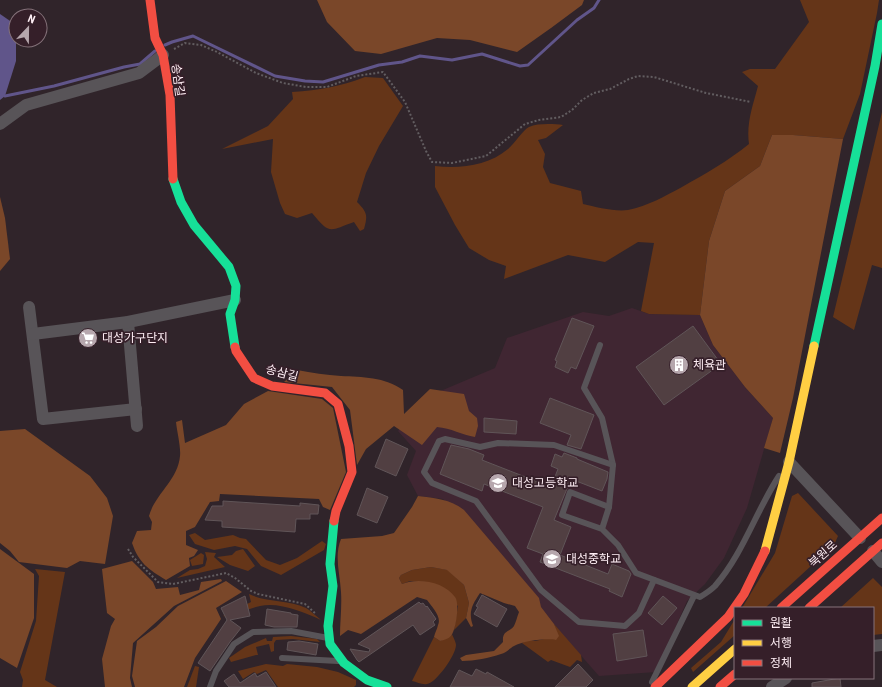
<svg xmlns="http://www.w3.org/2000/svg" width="882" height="687" font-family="'Roboto Condensed','Noto Sans KR',sans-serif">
<rect width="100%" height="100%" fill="#30242a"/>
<polygon fill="#402632" points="632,308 649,314 700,315 713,345 745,387 773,418 747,508 724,558 705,584 687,601 656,672 599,676 443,499 418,496 407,475 416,451 398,431 431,395 495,368 507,338 583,312 609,316"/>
<g fill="#653518">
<path d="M800 0H879L877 13 860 94 843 139 793 135H772L760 166 725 191 709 241 700 315 649 314 641 311 654 243 638 242 605 262 568 255 504 279 506 266 489 260 469 248 455 225 435 187V166C459 169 488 166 508 149 514 144 523 130 529 127 538 123 554 124 563 125L546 138 538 140 545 154 543 167 550 183 581 191 583 204C596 207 615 212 628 210 648 206 665 196 682 187 705 174 728 161 749 144 746 124 753 105 758 86L742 72 750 69H775L809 22Z"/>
<path d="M365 77 383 78 403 106 379 146 366 173 357 202C367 212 368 215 364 229L360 231 354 222C329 231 330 235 312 213L297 218 285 214 280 203 271 172 273 139 222 149 268 126 293 99 292 92C320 90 339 87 365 77Z"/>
<polygon points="882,112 882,268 872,265 854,330 833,317"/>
<polygon points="798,493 838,536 834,545 765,608 742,608 775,553 792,496"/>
<polygon points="195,533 205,540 233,535 240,538 246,539 266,560 280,565 297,558 322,541 326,544 324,550 281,575 261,566 247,549 235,546 214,550 195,544 189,535"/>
<polygon points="243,549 255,566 248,571 230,565 217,557 232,555 236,551"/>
<polygon points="205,552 216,553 214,557 225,567 177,578 190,570 198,569 205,566 207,559"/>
<polygon points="201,553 204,555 203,564 192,566 190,560"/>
<polygon points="431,567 448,570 464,585 469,603 466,618 454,630 458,606 427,582 410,581 402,584 399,578 401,575 412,570"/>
<polygon points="35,569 65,572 45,680 57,687 22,687 23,680 20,672 36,621 39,576"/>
<polygon points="873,578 882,587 882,634 873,635 873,608 840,608"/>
<path d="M249 594C267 603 288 599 306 608 311 611 316 616 321 620 303 612 280 602 260 606 249 608 239 614 228 617L223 616 251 602Z"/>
<polygon points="735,619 735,635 693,672 691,668 721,642"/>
<polygon points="554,624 581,655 582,662 577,660 570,667 551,660 548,662 522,643 528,640 535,641 558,636"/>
<path d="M452 634C453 637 456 642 456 645 456 655 436 683 427 684 422 685 417 682 412 681L434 637 440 641 451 636Z"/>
<polygon points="291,636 317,639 320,642 293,639 276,640 274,643 274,651 271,652 269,644 256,647 258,655 256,655 231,662 229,658 245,647 266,638 267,641 272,641 273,637"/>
<polygon points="266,664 283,666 287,664 317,667 338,672 356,680 356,685 354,687 278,687 266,670 257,674 254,672 243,679 238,671"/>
<polygon points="195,666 199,667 196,687 187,687"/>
</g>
<g fill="#7a4729">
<polygon points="317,0 584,0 582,5 551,28 517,52 470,40 437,38 381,54 355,51 327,22"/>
<polygon points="772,135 793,135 843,139 793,398 780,453 764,448 773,418 745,387 713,345 700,315 709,241 725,191 760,166"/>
<polygon points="0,197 5,218 10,259 0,271"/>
<path d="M297 370C312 373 326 375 341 376 362 377 385 377 403 390L404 414 430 389 464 394 469 411 477 418 478 426 475 437C462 435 451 428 437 427L422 445 394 426 366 449 357 465 350 410 332 387 284 382Z"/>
<path d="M268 391 322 399 333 408 346 472 330 510 323 507 319 499 220 494 219 501 210 502 195 527 186 531V545L198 550 194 556 189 558 190 566 166 580C148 569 139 563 132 543L137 531 151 530 152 522 149 516C155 494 178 480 180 456 181 447 177 432 176 422L182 420 185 443 226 425 244 404Z"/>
<polygon points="25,429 90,476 107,498 113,516 105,564 80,561 67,568 19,562 10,551 0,543 0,431"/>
<path d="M418 496C435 498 450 499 464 510L539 598 541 607 554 624 559 636 556 640C547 638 523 641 514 646 510 648 506 653 501 654 489 658 475 661 462 661L460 658 466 655 494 651 503 642C502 630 509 633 514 626 516 622 517 617 519 612L515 606 504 603 480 593C472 605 468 612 473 626L471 627 466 618 469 603 464 585 447 570 431 567 412 570 401 575 399 578 402 584C418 577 445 582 455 597 460 603 456 630 451 636 448 639 444 640 440 641L434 637C435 632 437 630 438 625 442 617 432 607 427 600L417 597 361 634 348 630 340 636C340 622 342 606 341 592 340 574 334 556 341 539L382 536 394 533 412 507Z"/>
<polygon points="0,549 34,574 34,618 17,668 0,658"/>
<polygon points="132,561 153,582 156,589 178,587 180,595 199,590 201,582 221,579 222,581 174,606 133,643 130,678 132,687 105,687 102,659 111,626 115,619 107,613 102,569"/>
<polygon points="226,581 242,592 216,608 221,619 195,658 184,687 135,687 132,676 137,641 156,627 178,606"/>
</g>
<polygon fill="#60558a" points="0,14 16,25 16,61 5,96 0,100"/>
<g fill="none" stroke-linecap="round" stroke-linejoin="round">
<g stroke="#60558a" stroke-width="3">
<polyline points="165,45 172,42 193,36 275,76 305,81 323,82 379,65 402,62 420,56 452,60 482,54 520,66 528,65 577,20 594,8 599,0"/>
<polyline points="5,96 54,86 124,67 140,64 155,51"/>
</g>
</g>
<g fill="#513f42" stroke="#605558">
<polygon points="572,318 594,326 576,369 571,367 568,373 555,367 557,361 555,360"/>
<polygon points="693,326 721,364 664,405 636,367"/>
<polygon points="550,398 594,415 581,449 567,445 571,435 540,423"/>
<polygon points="484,418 517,421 516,434 484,432"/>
<polygon points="386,439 408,449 396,476 375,467"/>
<polygon points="451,445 469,449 484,455 482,460 551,487 558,469 551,466 555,454 562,457 564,453 577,458 577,459 608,472 607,479 602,491 571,479 554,520 571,527 560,555 608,574 612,564 629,571 631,574 622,597 609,591 610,589 540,562 543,554 527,548 543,507 484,484 482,491 440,474"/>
<polygon points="367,488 388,497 377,523 357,515"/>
<polygon points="223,501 300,506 300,503 319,505 318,514 310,514 310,519 296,519 295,532 222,527 222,521 205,520 212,506 223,506"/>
<polygon points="482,595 507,609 497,627 474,614 478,607 476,606"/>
<polygon points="245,596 250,616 230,620 241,628 230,642 210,671 198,663 227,620 221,608"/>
<polygon points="663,596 677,608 662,625 648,613"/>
<polygon points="419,602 421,604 423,603 426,607 427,606 436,619 433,622 435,625 420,635 413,625 359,662 357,660 350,649 369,652 370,649 358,644"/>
<polygon points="267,609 291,613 291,614 298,615 297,627 274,627 265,625"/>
<polygon points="643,630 647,656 617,661 613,634"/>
<polygon points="299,641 318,644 316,655 287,650 288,642"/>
<polygon points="578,664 593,680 586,687 555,687"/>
<polygon points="476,669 486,674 487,672 514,687 450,687 459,670 472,676"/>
<polygon points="266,672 276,687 229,687 224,681 234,674 240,683 255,673 257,677"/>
<polygon points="840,678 841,687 812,687 812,683"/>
</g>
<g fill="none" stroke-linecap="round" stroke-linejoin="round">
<g stroke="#625d60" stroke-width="2" stroke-dasharray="2 2" stroke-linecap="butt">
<polyline points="174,49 185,43 201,45 217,52 256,73 283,83 306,87 327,87 356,76 383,72 405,102 426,151 432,162 452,163 486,156 525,124 539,120 561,117 572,110 582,100 594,93 610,89 629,79 638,76 654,77 706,93 751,102"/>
<polyline points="128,549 133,557 158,582 173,584 226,573 235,578 251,591 258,594 305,604 316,614"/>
</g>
<g stroke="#585458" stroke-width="6">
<polyline points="600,345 584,388 602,418 613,465"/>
<polyline points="609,507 613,465 554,445 498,443 480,447 445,439 439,441 424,472 432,483 476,501 541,590 579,622 625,626 639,613 654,580"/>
<path d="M602 529 609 507 570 492 562 515 602 529 618 545 636 573 700 597C705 594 711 590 715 586 743 554 756 511 779 476"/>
<polyline points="282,658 338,661"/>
<polyline points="652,682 694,596"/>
<polyline points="210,687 216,671 234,644 253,632 291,631 328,638"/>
</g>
<g stroke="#585458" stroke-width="12">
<polyline points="0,124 26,105 139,73 163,55"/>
<polyline points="29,307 43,419 136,409"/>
<polyline points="128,322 137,426"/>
<polyline points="33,334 128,322 235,300"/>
<polyline points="789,462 860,538"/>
<polyline points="873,551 882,562"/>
<polyline points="873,646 882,645"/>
<polyline points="772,687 786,678"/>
</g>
<g stroke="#16e098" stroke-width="9">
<polyline points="173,179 181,202 194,225 229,267 236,286 235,300 230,314 235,347"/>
<polyline points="814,346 875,66 882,24"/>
<polyline points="334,521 330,564 333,586 328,626 330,644 344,663 367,680 387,687"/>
</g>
<g stroke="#ffcf43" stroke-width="9">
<polyline points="765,551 789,462 814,346"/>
<polyline points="692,687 735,649"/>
</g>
<g stroke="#f24e42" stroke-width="9">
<polyline points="150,0 155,38 163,55 170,95 173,179"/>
<polyline points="235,347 236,351 254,378 272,386 325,393 338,404 349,446 352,472 336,511 334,521"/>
<polyline points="781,608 882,518"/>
<polyline points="809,608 882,543"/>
<polyline points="655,687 728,617 744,594 765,551"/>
<polyline points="720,687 735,674"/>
</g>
</g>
<defs>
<symbol id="supermarket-disc" viewBox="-11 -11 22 22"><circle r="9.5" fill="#b6a7ad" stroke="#351f29"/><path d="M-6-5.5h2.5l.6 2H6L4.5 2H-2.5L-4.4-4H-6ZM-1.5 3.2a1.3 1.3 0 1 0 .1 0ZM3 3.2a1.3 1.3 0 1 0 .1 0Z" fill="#fff"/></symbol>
<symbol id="building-disc" viewBox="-11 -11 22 22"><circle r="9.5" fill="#b6a7ad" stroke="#351f29"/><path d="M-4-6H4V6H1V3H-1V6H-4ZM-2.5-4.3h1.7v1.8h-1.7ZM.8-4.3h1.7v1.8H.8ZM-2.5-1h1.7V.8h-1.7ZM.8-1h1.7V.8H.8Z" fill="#fff"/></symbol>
<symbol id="school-disc" viewBox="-11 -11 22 22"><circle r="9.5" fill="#b6a7ad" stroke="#351f29"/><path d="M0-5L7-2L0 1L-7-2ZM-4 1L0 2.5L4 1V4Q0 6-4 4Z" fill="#fff"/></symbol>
</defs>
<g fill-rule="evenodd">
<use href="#supermarket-disc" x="77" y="327" width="22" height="22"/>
<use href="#building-disc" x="668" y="354" width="22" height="22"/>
<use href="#school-disc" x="487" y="472" width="22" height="22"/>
<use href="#school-disc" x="541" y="548" width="22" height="22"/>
</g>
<g text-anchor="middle" stroke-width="3.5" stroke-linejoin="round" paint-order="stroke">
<g font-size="12" fill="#feeef4" stroke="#351f29">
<text transform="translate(178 80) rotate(82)" y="4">송삼길</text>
<text transform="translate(282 373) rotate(15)" y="4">송삼길</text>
<text transform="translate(823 554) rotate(-42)" y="4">북원로</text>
</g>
<g font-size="12" fill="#feeef4" stroke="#351f29" text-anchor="start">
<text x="102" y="342">대성가구단지</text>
<text x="693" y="369">체육관</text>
<text x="512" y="487">대성고등학교</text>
<text x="566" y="563">대성중학교</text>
</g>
</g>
<rect x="734" y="607" width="140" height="72" fill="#351f29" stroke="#85727a"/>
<rect x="742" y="620" width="20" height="6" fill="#16e098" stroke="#85727a"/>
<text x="770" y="627" font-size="12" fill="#feeef4">원활</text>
<rect x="742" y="640" width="20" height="6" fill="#ffcf43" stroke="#85727a"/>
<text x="770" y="647" font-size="12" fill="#feeef4">서행</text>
<rect x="742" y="660" width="20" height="6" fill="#f24e42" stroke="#85727a"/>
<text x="770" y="667" font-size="12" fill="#feeef4">정체</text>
<g transform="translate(28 28) rotate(22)"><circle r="19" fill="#351f29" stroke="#85727a"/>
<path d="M0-3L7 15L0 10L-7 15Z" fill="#b6a7ad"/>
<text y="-6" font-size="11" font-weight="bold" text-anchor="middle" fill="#feeef4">N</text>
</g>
</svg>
